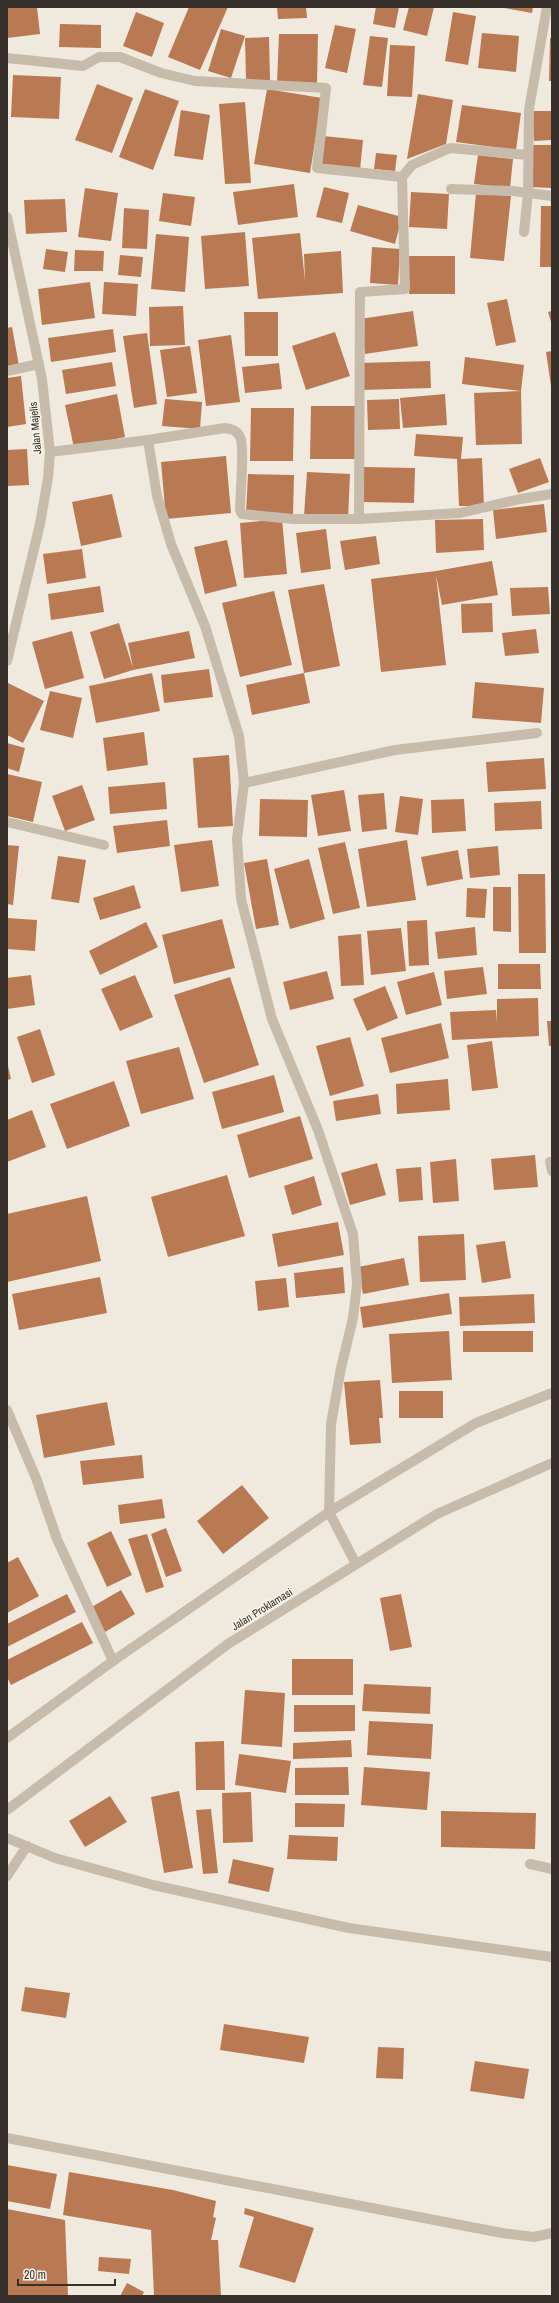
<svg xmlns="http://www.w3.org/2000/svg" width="559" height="2303" font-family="'Archivo Narrow',sans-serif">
<rect width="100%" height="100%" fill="#f0eade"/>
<g fill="#b97953">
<polygon points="7,7 37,7 40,34 7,38"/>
<polygon points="189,7 228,7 200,70 168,57"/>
<polygon points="277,7 306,7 307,18 278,19"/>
<polygon points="376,7 399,7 395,28 373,24"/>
<polygon points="409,7 434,7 427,36 403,30"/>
<polygon points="499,7 533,7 532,13"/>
<polygon points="136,12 164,23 152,57 123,46"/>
<polygon points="453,12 476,16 468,65 445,61"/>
<polygon points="60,24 101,25 101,48 59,47"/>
<polygon points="335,25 356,29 347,73 325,68"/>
<polygon points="221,29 245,36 231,78 208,71"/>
<polygon points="482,33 519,36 516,72 478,68"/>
<polygon points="279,34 318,34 317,84 277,83"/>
<polygon points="370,36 388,38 382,87 363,85"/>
<polygon points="269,37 270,80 246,81 245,38"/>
<polygon points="550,38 552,38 552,81 549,81"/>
<polygon points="390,45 415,46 412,97 387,96"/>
<polygon points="13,75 61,77 59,119 11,117"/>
<polygon points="97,84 133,98 112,153 75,140"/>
<polygon points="145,89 179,101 153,170 119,157"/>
<polygon points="267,89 322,98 310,173 254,164"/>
<polygon points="418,94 453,100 446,144 407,159"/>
<polygon points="245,102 251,183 225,184 219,104"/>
<polygon points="462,105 521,113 516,150 456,142"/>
<polygon points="181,110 210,115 203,160 174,156"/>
<polygon points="532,111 552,111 552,140 534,141"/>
<polygon points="323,136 363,140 360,170 320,166"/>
<polygon points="532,145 552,145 552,188 530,187"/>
<polygon points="376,153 397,155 395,171 374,169"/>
<polygon points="478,155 513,159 510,188 474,184"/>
<polygon points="294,184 298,217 238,225 233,192"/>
<polygon points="324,187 349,193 342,223 316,217"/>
<polygon points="85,188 118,193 111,241 78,237"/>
<polygon points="411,192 449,194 447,229 409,227"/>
<polygon points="163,193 195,197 191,226 159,221"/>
<polygon points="476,193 511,196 504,261 470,258"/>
<polygon points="65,199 67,232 26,234 24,200"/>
<polygon points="358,205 402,217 395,244 350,231"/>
<polygon points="541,206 552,206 552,267 540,267"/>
<polygon points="124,208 149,210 147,249 122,248"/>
<polygon points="245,232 249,286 205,289 201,236"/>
<polygon points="300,233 305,281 304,254 341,251 343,293 258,299 252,238"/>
<polygon points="156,234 189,237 185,292 151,289"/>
<polygon points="372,247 400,249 398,285 370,283"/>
<polygon points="46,249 68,252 65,272 43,269"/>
<polygon points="75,250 104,251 103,271 74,271"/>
<polygon points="120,255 143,257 141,277 118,275"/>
<rect x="409" y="256" width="46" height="38"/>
<polygon points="90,282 95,318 42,325 38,289"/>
<polygon points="104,282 138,284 136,316 102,314"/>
<polygon points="507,299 516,342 496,346 487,303"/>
<polygon points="183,306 185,345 150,346 149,307"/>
<polygon points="413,311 418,346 365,354 360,319"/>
<polygon points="552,311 552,325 548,312"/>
<polygon points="244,312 278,312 278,356 245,356"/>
<polygon points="12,327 19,366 7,368 7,328"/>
<polygon points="113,329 116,352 51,362 48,338"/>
<polygon points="335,332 350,376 306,390 292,346"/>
<polygon points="147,333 157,404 134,408 123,336"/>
<polygon points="231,335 240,402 206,406 198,340"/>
<polygon points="190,346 197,393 167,397 160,350"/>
<polygon points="552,351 552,386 551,386 546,352"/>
<polygon points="465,357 524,365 521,391 462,384"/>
<polygon points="430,361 431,388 360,390 359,363"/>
<polygon points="112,362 116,386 66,394 62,370"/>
<polygon points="279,363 282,389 245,393 242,367"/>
<polygon points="21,376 26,424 7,427 7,378"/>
<polygon points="521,391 522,444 476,445 474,393"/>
<polygon points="117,394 125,437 74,448 65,405"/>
<polygon points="445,394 447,425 403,428 400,398"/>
<polygon points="165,399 202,402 200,429 162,426"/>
<polygon points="399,399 400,429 368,430 367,400"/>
<polygon points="311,406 358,406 357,459 310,459"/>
<polygon points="251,408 294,408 293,461 250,461"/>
<polygon points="416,434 463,437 461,459 482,458 484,506 459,506 457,459 414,456"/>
<polygon points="27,449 29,485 7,486 7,450"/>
<polygon points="226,456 231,513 166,519 161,462"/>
<polygon points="540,458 549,482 518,493 509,469"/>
<polygon points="363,467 415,468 414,503 363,502"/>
<polygon points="307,472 350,474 348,519 304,516"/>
<polygon points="248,474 294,475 293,516 246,514"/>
<polygon points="112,494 122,537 81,546 72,502"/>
<polygon points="544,504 547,532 496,539 493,510"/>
<polygon points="282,519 287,574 244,578 240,523"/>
<polygon points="483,519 484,550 436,553 435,520"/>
<polygon points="326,529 331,569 301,573 296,533"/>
<polygon points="376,536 380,564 345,570 340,541"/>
<polygon points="227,540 237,586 205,594 194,547"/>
<polygon points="82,549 86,578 47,584 43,554"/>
<polygon points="492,561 498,595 442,605 436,575 446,665 381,672 371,579 436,571"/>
<polygon points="324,584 340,666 304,673 288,590"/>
<polygon points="100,586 104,612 51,620 48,594"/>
<polygon points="548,587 550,614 512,616 510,588"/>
<polygon points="274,591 292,665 240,677 222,603"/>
<polygon points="492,603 493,632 462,633 461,604"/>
<polygon points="119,623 133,668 128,643 189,631 195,658 133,670 104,679 90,632"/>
<polygon points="536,629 539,653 505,656 502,633"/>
<polygon points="72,631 84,678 45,689 32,642"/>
<polygon points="209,669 213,697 164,703 161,675"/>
<polygon points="152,673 160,711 96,723 89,686"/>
<polygon points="304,673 310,703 252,715 246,685"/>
<polygon points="475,682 544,688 541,723 472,718"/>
<polygon points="8,683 44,701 23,743 7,735"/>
<polygon points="50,691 82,698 73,738 40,730"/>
<polygon points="144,732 148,765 107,771 103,738"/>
<polygon points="7,743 25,748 19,772 7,768"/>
<polygon points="229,755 233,826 198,828 193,758"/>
<polygon points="544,758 546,789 488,792 486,762"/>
<polygon points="7,774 42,782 33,822 7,816"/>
<polygon points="165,782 167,809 110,814 108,787"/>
<polygon points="82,785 95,820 65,831 52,796"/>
<polygon points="344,790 351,831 318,836 311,795"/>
<polygon points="384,793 387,829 362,832 358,795"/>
<polygon points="400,796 423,799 418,835 395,832"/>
<polygon points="260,799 308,800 307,837 259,836"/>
<polygon points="464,799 466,831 432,833 431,800"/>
<polygon points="541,801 542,829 495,831 494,803"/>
<polygon points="167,820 170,846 117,853 113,826"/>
<polygon points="212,840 219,886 181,892 174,845"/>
<polygon points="407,840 416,900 367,907 358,849"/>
<polygon points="345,842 360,908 333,914 318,848"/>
<polygon points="7,845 19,846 13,905 7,904"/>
<polygon points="498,846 500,875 470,878 467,849"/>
<polygon points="458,850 463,879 427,886 421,857"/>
<polygon points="58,856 86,860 79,903 51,899"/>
<polygon points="267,859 279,925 256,929 244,863"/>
<polygon points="309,859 325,919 290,929 274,869"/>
<polygon points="518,874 545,874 546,953 519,953"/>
<polygon points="134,885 141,908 100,920 93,898"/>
<polygon points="493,887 511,887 511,932 493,931"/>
<polygon points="467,888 487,889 485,918 466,917"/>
<polygon points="7,918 37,920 35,951 7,949"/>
<polygon points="222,919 235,968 174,984 162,935"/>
<polygon points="427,920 429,965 409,966 407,921"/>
<polygon points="146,922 158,947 100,975 89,951"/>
<polygon points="475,927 477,955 438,959 435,932"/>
<polygon points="401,928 406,971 371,975 367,931"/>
<polygon points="361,934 364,985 341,986 338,936"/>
<polygon points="498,964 540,964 541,989 498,989"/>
<polygon points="483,967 487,994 447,999 444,971"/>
<polygon points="327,971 334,999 290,1010 283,982"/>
<polygon points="434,972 442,1005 406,1015 397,982"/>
<polygon points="31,975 35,1005 7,1009 7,978"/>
<polygon points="135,975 153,1017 120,1031 101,989"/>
<polygon points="230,977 259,1065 204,1083 174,995"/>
<polygon points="385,986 398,1018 367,1031 353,999"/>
<polygon points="538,998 539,1036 452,1040 450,1012 496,1010 497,1022 497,999"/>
<polygon points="547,1021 552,1021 552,1046 549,1046"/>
<polygon points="441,1023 449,1058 390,1073 381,1038"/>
<polygon points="40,1029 55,1075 32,1083 17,1037"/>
<polygon points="350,1037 364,1086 330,1096 316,1046"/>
<polygon points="492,1041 498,1088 472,1091 467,1045"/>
<polygon points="179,1047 194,1099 141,1114 126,1061"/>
<polygon points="7,1062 11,1079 7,1080"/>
<polygon points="274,1075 284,1112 222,1129 212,1092"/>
<polygon points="448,1079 450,1110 397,1114 396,1084"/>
<polygon points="114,1081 130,1126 67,1149 50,1104"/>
<polygon points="378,1094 381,1114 336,1121 333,1101"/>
<polygon points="32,1110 46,1147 7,1162 7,1120"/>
<polygon points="300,1116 313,1159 249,1178 237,1135"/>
<polygon points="535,1155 538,1187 494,1190 491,1159"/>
<polygon points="456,1159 459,1201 433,1203 430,1162"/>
<polygon points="377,1163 386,1195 350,1205 341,1173"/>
<polygon points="421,1167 423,1200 399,1202 396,1169"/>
<polygon points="227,1175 245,1236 168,1257 151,1197"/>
<polygon points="314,1176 322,1205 292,1215 284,1186"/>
<polygon points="87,1196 101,1261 7,1282 7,1214"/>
<polygon points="338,1222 344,1255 278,1267 272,1234"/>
<polygon points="464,1234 466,1280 420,1282 418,1236"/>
<polygon points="505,1241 511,1278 482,1283 476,1245"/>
<polygon points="404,1258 409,1285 363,1294 358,1267"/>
<polygon points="343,1267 345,1293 296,1298 294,1273"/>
<polygon points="100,1277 107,1313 19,1330 12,1294"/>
<polygon points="286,1278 289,1307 258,1311 255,1281"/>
<polygon points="449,1293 452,1314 363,1328 360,1307"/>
<polygon points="534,1294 535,1323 460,1326 459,1297"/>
<polygon points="449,1331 452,1380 392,1383 389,1334"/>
<rect x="463" y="1331" width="70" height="21"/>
<polygon points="380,1380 383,1418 379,1418 381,1443 350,1445 344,1382"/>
<rect x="399" y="1391" width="44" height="27"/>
<polygon points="107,1402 115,1445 44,1458 36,1415"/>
<polygon points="142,1455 144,1478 83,1485 80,1461"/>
<polygon points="242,1485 269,1518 223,1554 197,1521"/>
<polygon points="162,1499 165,1518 120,1524 118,1505"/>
<polygon points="166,1528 182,1571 166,1577 151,1534"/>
<polygon points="111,1531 132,1575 107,1587 87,1543"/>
<polygon points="147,1534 164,1587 146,1593 128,1539"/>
<polygon points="18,1557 39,1596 7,1613 7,1563"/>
<polygon points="121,1590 135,1614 105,1632 90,1608"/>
<polygon points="67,1594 76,1612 7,1647 7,1624"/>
<polygon points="401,1594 412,1647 390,1651 380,1598"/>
<polygon points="82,1622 93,1643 11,1685 7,1677 7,1660"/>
<rect x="292" y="1659" width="61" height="36"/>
<polygon points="364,1684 431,1687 430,1714 362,1711"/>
<polygon points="245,1690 285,1693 282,1747 241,1744"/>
<polygon points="294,1705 355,1705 355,1731 294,1732"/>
<polygon points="369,1721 433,1724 431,1759 367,1755"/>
<polygon points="351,1740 352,1757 293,1759 293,1743"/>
<polygon points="224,1741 225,1790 196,1790 195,1742"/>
<polygon points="239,1754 291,1761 286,1793 235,1785"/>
<polygon points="348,1767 349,1795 295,1795 295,1768"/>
<polygon points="364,1767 430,1772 427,1810 361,1805"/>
<polygon points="179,1791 193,1868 164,1873 151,1797"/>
<polygon points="251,1792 253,1842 223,1843 222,1793"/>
<polygon points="110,1796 127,1822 85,1847 69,1821"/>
<polygon points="295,1803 345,1804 344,1827 295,1827"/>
<polygon points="211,1809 218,1873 203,1874 196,1810"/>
<polygon points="441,1811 536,1813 535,1849 441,1847"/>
<polygon points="289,1835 338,1837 337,1861 287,1859"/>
<polygon points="233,1859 274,1868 269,1892 228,1883"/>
<polygon points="25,1987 70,1993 66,2018 21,2011"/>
<polygon points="224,2024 309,2037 304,2063 220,2050"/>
<polygon points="378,2047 404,2048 403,2079 376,2078"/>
<polygon points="475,2061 529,2069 524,2099 470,2091"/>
<polygon points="7,2165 57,2174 50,2209 7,2201"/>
<polygon points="69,2172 173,2190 216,2201 213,2217 216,2218 211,2240 218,2240 221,2296 154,2296 151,2230 63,2215"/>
<polygon points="245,2208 314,2228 295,2283 239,2267 254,2217 244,2214"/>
<polygon points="7,2209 65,2220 68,2296 7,2296"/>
<polygon points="99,2257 131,2259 129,2274 98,2271"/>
<polygon points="127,2283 144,2292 142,2296 120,2296"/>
</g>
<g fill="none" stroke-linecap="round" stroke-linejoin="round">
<g stroke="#c7bcab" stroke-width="10">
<polyline points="7,1838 55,1858 153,1885 349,1928 552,1957"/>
<polyline points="530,1864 552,1869"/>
<polyline points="7,1876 27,1846"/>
<polyline points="7,2138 502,2233 534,2237 552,2233"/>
</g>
<g stroke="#c7bcab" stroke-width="10">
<polyline points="7,58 83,66 99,57 120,57 161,73 195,81 326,88 317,168 402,177 412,165 450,148 528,155"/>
<polyline points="451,189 513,191 552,196"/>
<polyline points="7,217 42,379 50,452 48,478 40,524 7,661"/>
<polyline points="524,232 528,193 529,109 547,7"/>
<polyline points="7,371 39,364"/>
<polyline points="148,440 157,496 171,544 205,626 239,736 244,783 237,839 241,899 272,1019 318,1130 353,1234 357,1284 353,1318 341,1368 331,1424 329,1512 356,1564"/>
<path d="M50 452 148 440 225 428C231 429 237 430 240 437 245 446 240 496 240 510L242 514 293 519H359L460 513 520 499 552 494"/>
<polyline points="359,519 360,292 405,289 402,177"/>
<polyline points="244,783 395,750 537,733"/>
<polyline points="7,822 104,845"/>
<polyline points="550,1162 552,1171"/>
<polyline points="7,1410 36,1478 57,1539 113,1661"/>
</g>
<g stroke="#c7bcab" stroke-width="10">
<polyline points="7,1738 113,1661 329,1512 476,1423 552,1393"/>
<polyline points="7,1810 228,1644 437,1514 552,1463"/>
</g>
</g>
<g text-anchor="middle" stroke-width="3.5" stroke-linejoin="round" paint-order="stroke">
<g font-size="11" fill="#362f2a" stroke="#f8f3ea">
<text transform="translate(35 428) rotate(-95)" y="4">Jalan Majelis</text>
<text transform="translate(262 1609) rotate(-32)" y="4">Jalan Proklamasi</text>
</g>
</g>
<rect width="559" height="2303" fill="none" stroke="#362f2a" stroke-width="16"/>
<path d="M18 2279v6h97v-6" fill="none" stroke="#362f2a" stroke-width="2"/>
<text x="24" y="2279" font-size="12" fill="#362f2a" stroke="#f8f3ea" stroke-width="3" paint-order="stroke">20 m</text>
</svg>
